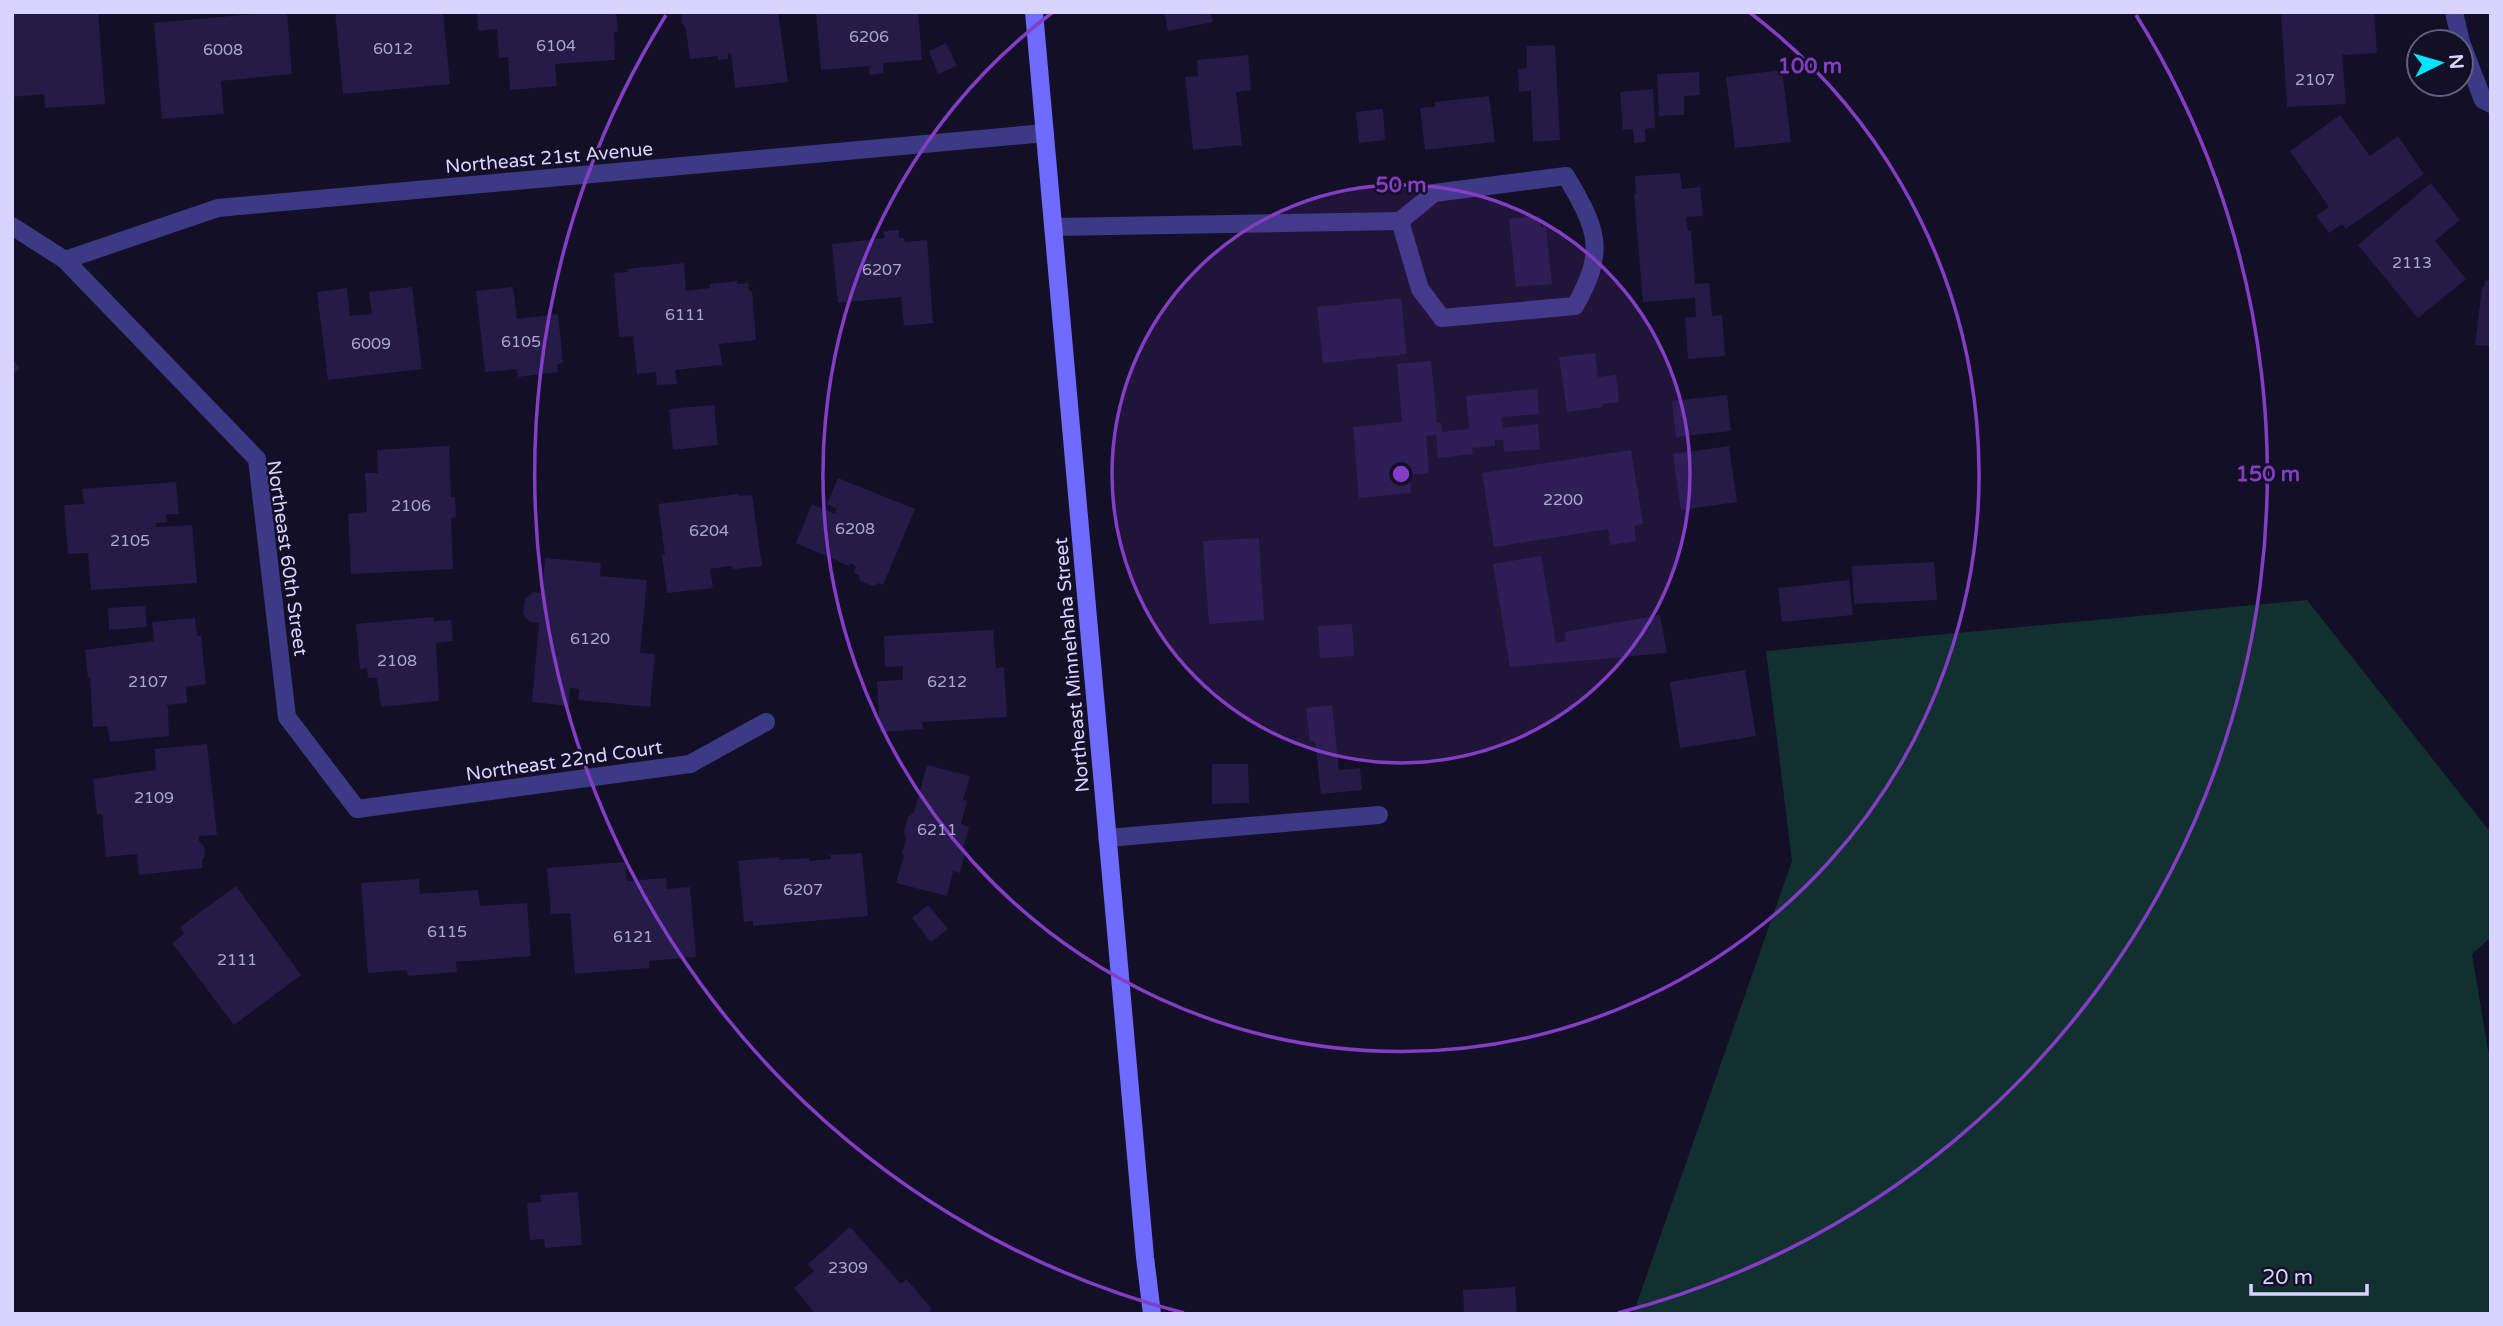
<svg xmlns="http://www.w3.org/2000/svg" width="2503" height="1326" font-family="'Varela Round',sans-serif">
<rect width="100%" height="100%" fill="#130f26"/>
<polygon fill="#12302f" points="2307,600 2491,833 2491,937 2472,954 2491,1068 2491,1314 1633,1314 1792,861 1766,651"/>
<g fill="#241b47">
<polygon points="12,12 98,12 105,104 45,108 44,94 12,97"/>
<polygon points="275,12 287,12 292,74 221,81 224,114 162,119 154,23"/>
<polygon points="335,12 443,12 450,84 343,94"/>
<polygon points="477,12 616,12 618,32 614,32 615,60 555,64 557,86 510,90 508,57 499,58 497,29 478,31"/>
<polygon points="681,12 778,12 788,82 735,88 731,53 728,54 728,59 718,60 718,56 690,59 686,29 682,23"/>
<polygon points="816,12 918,12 922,60 883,63 884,73 870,75 869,66 821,70"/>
<polygon points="1164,12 1210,12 1213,22 1168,31"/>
<polygon points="2312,12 2374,12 2377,53 2342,55 2346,104 2287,107 2281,14"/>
<polygon points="946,43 957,66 938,74 929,51"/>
<polygon points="1555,45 1560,140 1533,142 1531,91 1519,92 1518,69 1527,68 1527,46"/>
<polygon points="1248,55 1251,90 1236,92 1242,145 1193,150 1185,77 1198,76 1197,60"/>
<polygon points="1782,70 1791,142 1735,148 1726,77"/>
<polygon points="1699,72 1700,95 1684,96 1684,115 1659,116 1657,74"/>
<polygon points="1653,89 1655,128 1645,129 1646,142 1634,143 1633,129 1623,130 1620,92"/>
<polygon points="1489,96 1495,142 1425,150 1420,108 1435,107 1435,102"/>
<polygon points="1383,109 1385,140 1359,143 1356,112"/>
<polygon points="2340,115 2370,156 2398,136 2424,174 2346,229 2342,224 2329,233 2316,216 2329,207 2290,151"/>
<polygon points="1680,173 1682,189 1700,187 1703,216 1686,217 1688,231 1691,231 1695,284 1709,283 1712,316 1722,315 1725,356 1688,359 1685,318 1696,317 1695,298 1643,302 1634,194 1636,193 1635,176"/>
<polygon points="2431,183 2460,220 2435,241 2466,279 2418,318 2358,245"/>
<polygon points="1540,216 1541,227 1546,226 1552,284 1516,287 1509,219"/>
<polygon points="899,230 899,238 904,238 905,242 927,240 933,323 904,326 901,297 838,303 832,244 885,238 883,231"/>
<polygon points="684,263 686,291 710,288 710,284 737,281 737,284 748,283 749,291 752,291 756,340 719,344 722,365 675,370 677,384 657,385 656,372 637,374 633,336 619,337 614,273 628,272 627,269"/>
<polygon points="2485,280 2491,281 2491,346 2475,345 2482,287 2484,287"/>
<polygon points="412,287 422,369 328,380 317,292 347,288 350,316 372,314 369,292"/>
<polygon points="513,287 517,319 558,314 563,363 557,364 558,372 518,377 517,369 485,372 476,291"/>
<polygon points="1401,298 1407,354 1323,363 1317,307"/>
<polygon points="1595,353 1598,377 1616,375 1619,402 1602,404 1602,407 1567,412 1559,357"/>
<polygon points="12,357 20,369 12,374"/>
<polygon points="1431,361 1437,423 1441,423 1442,432 1469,429 1466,396 1537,389 1539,414 1501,417 1503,428 1538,424 1540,449 1504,452 1503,440 1495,440 1495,446 1472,448 1473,454 1438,458 1436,435 1426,436 1429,473 1410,475 1411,493 1359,498 1353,427 1402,422 1397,364"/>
<polygon points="1727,395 1731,431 1676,437 1672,401"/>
<polygon points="714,405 718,445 673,450 669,409"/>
<polygon points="449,446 451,497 455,497 456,517 451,518 453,569 351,574 348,514 367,512 365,473 378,473 377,450"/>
<polygon points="1729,446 1737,502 1681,510 1673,454"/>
<polygon points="1631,450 1643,524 1634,526 1636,541 1611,545 1608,529 1494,547 1482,473"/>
<polygon points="838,478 915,509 883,585 879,583 873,586 860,581 859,575 854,573 856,566 850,563 849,566 796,543 812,504 835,514 837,509 827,504"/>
<polygon points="176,482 179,514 166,514 167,522 156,523 156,527 192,525 197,583 91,590 88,553 68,554 64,505 84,504 82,489"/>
<polygon points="739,494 739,496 752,495 762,566 734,569 731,566 710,569 713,588 667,593 662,555 665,555 658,504"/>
<polygon points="1259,538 1264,620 1209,624 1203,541"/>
<polygon points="1541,556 1556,643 1566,641 1565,632 1660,615 1667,653 1510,667 1493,564"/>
<polygon points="545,558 601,563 600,576 647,580 640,653 655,654 650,707 578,700 579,689 570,688 569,706 532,702 539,623 530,622 523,614 525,599 533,592 542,593"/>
<polygon points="1934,562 1937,600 1854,604 1852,566"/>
<polygon points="1849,580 1853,615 1782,622 1778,588"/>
<polygon points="145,606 147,627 109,630 108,608"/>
<polygon points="433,617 434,621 451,620 453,641 436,643 439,701 381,707 377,678 368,678 367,668 360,669 356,624"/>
<polygon points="195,618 197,636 201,636 206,684 186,687 187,703 166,705 168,707 169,736 110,742 107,726 93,727 90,677 88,678 85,650 154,641 152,622"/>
<polygon points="1352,624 1354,656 1320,658 1318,626"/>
<polygon points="993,630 996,668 1004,667 1007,717 922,722 923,729 880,732 877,681 903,680 903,666 885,667 884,636"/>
<polygon points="1745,670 1756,736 1680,748 1670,682"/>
<polygon points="1332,705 1339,770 1360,768 1362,790 1321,794 1315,741 1310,741 1306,708"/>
<polygon points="207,744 217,835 199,836 199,841 204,846 205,856 202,860 202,868 139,875 137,854 106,857 102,814 97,815 93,779 156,770 155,749"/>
<polygon points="1212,764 1248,764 1249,803 1212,804"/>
<polygon points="927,765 970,776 963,800 967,801 961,824 969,827 963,848 966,849 960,873 953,871 947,896 896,883 904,855 902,854 906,839 904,831 908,817 914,813"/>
<polygon points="862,853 868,916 753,926 753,921 744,922 738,861 779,857 780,860 809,858 809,861 831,859 830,855"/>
<polygon points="625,862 627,881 666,878 667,889 690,887 696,957 649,961 649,968 575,974 570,913 551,914 547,868"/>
<polygon points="419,879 420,894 478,890 480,906 527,903 531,956 456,962 457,972 408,976 407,970 368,973 361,883"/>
<polygon points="236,886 301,975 234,1025 172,943 184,934 180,927"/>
<polygon points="928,905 948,929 931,942 912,918"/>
<polygon points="578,1192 582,1245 545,1248 544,1239 530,1240 527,1203 541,1202 540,1195"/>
<polygon points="850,1227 901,1284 906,1279 932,1309 927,1314 816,1314 794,1288 814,1271 808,1264"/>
<polygon points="1515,1287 1517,1314 1464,1314 1463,1290"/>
</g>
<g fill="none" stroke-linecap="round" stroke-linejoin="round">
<g stroke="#3d3a85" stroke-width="18">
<path d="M1566 176C1597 229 1607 250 1575 306L1442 318 1420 289 1400 221 1434 193Z"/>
<polyline points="1053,227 1400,221"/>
<polyline points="1107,838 1379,815"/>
</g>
<g stroke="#3d3a85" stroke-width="18">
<polyline points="2454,12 2461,42"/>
<polyline points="2461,42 2483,100 2491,104"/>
<polyline points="12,226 65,260 257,459 287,717 357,809 690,764 766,722"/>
<polyline points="65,260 218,208 1045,133"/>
</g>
<polyline stroke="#6f6bff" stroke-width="18" points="1034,12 1145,1257 1152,1314"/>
</g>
<circle cx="1401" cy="474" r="289" fill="#843dc5" fill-opacity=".12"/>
<g fill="none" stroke="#843dc5" stroke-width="3.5">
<circle cx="1401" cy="474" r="289"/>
<path d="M1749 12A578 578 0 1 1 1053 12"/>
<path d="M1184 1313A867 867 0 0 1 666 15M2136 15A867 867 0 0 1 1618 1313"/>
</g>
<g text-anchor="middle" stroke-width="5" stroke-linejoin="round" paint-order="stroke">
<g font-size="16" fill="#aca6d1">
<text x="869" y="42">6206</text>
<text x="556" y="51">6104</text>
<text x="393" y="54">6012</text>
<text x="223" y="55">6008</text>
<text x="2315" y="85">2107</text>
<text x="2412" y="268">2113</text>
<text x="882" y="275">6207</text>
<text x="685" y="320">6111</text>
<text x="521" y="347">6105</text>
<text x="371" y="349">6009</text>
<text x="1563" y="505">2200</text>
<text x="411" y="511">2106</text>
<text x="855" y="534">6208</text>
<text x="709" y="536">6204</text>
<text x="130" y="546">2105</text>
<text x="590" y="644">6120</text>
<text x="397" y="666">2108</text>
<text x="148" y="687">2107</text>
<text x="947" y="687">6212</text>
<text x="154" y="803">2109</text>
<text x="937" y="835">6211</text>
<text x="803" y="895">6207</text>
<text x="447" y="937">6115</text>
<text x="633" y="942">6121</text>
<text x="237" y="965">2111</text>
<text x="848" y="1273">2309</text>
</g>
<g font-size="19" fill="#d9d4ff" stroke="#130f26">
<text transform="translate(549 157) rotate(-5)" y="7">Northeast 21st Avenue</text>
<text transform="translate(288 558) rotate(82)" y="7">Northeast 60th Street</text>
<text transform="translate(1071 665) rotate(-95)" y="7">Northeast Minnehaha Street</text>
<text transform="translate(564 760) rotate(-8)" y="7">Northeast 22nd Court</text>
</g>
</g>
<circle cx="1401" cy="474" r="10" fill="#843dc5" stroke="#130f26" stroke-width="3.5"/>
<g font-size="21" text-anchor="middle" font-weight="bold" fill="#843dc5" stroke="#130f26" stroke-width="5" stroke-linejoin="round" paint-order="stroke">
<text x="1810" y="73">100 m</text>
<text x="1401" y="192">50 m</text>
<text x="2268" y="481">150 m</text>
</g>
<rect width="2503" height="1326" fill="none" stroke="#d9d4ff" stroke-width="28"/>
<g transform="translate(2440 63) rotate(85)"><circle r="33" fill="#130f26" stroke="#625e7d" stroke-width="2"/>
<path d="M0-5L12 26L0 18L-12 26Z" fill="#00e5ff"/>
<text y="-10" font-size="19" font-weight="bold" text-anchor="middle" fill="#d9d4ff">N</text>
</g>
<path d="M2251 1284v10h116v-10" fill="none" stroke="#d9d4ff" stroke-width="3.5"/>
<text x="2262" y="1284" font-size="21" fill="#d9d4ff" stroke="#130f26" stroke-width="5" paint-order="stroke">20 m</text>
</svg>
